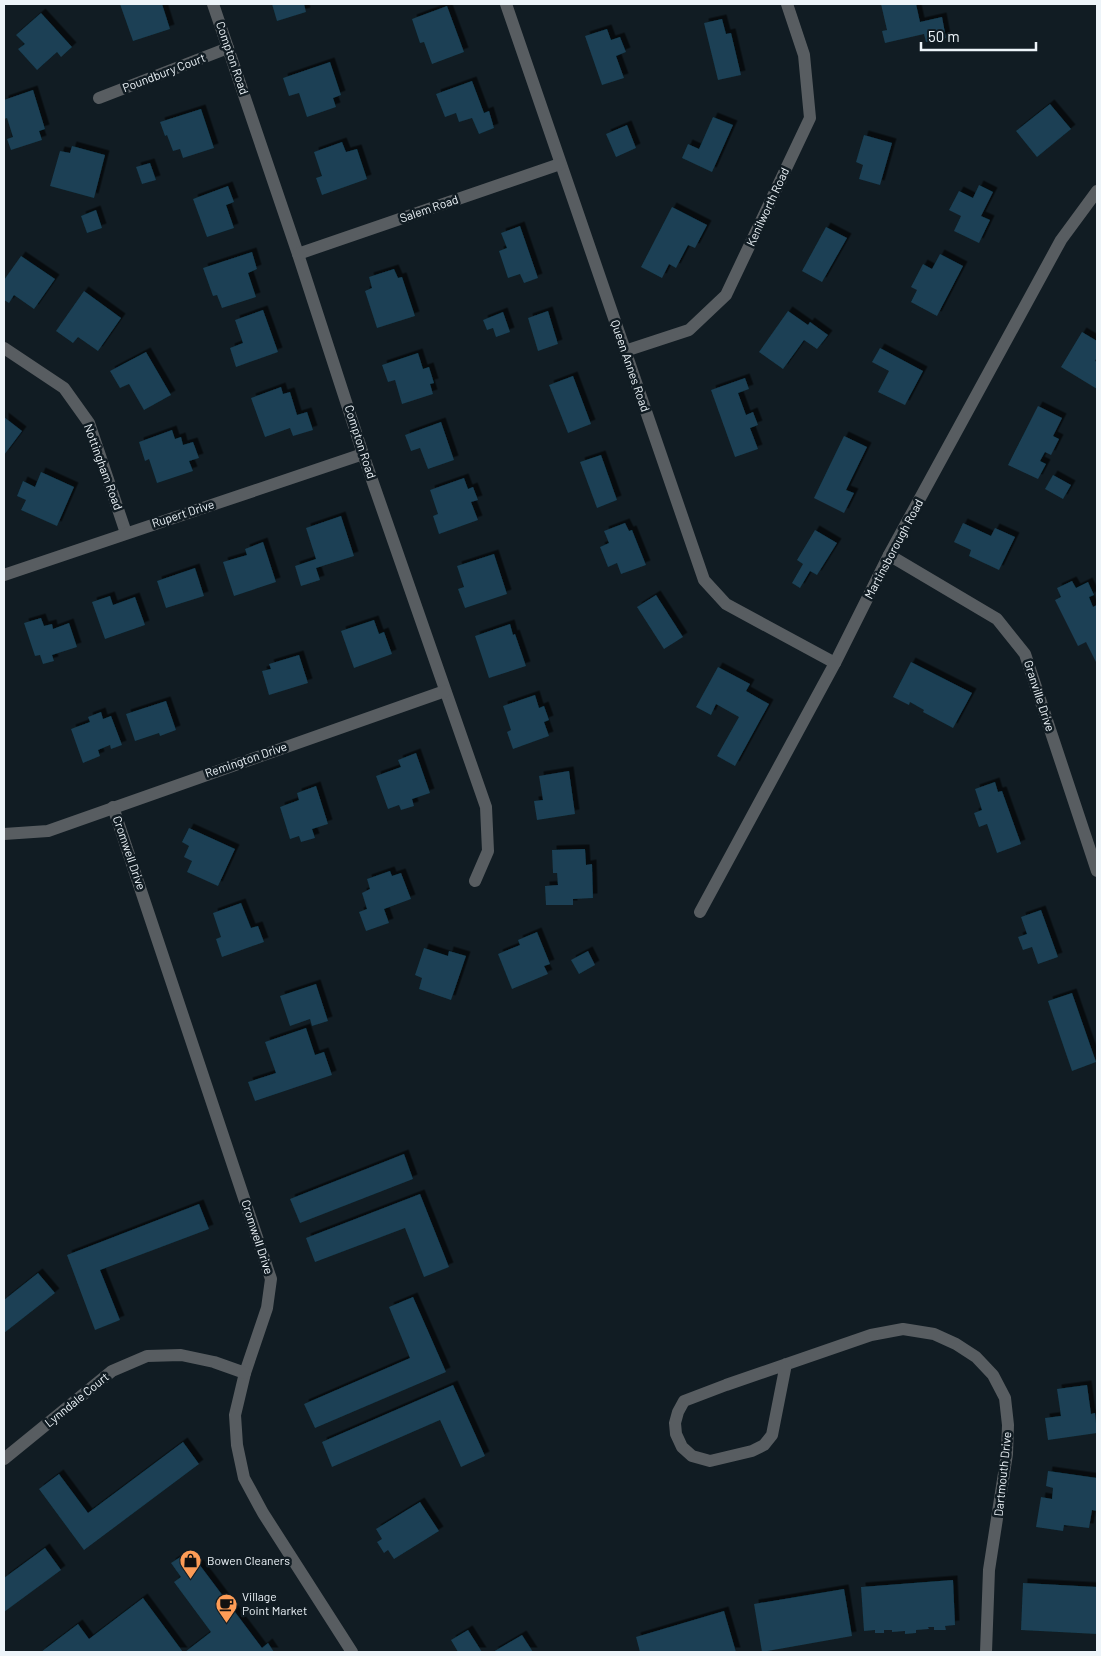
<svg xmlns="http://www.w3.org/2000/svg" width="1101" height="1656" font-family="Barlow,sans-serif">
<defs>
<filter id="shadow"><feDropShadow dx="4.5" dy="-4.5" stdDeviation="0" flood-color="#0009"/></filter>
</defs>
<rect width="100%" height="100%" fill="#111c23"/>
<g fill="#1a4054" filter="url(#shadow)">
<polygon points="120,4 162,4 170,29 133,41"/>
<polygon points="272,4 304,4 306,12 277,21"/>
<polygon points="881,4 916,4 920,22 942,17 946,38 926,42 924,34 885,43 882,31 887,30"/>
<polygon points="447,6 464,52 432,64 424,42 420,43 412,19"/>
<polygon points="41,13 72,47 61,57 57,52 37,70 18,49 25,44 16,35"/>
<polygon points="722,19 726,34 731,33 741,75 718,80 704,23"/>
<polygon points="607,29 611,40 620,37 626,52 616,56 624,78 602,85 585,36"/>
<polygon points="330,62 341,95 333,98 336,107 307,117 299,93 289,96 283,78"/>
<polygon points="472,81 484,113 489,111 494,128 479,134 472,118 459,122 456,113 445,117 436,94"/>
<polygon points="33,90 45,129 39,131 42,140 11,150 7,139 13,137 7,118 4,119 4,100"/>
<polygon points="1050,104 1071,129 1037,157 1016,131"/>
<polygon points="201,109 214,148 183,158 180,149 173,151 167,135 165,136 160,122"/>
<polygon points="713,117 733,125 712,172 682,158 688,144 699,149"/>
<polygon points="627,125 636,148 616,157 606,134"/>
<polygon points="864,135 892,143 880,185 859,179 863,165 856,162"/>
<polygon points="342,142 346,152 357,149 367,179 322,195 316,178 322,176 314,152"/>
<polygon points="72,146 105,155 94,198 50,186 60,151 70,153"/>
<polygon points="150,163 156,180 142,184 136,167"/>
<polygon points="979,185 993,192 981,216 990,220 979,243 954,231 961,216 949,210 959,191 973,198"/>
<polygon points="228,186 234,202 226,205 234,228 207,237 193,199"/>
<polygon points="672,207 707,225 695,248 688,245 676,268 669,264 662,278 641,267"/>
<polygon points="96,210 102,228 87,233 81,216"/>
<polygon points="520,226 538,278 524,283 520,274 508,278 499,251 507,248 501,233"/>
<polygon points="826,227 847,238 822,282 802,271"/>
<polygon points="252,252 257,269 248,273 256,297 222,308 217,295 213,296 203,268"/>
<polygon points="940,254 963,266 937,316 911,302 917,290 911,287 923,264 932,269"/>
<polygon points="21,256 55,279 34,309 14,295 9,303 4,300 4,280"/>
<polygon points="394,269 398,278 402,277 415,316 377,328 365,291 372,288 369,277"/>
<polygon points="84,291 121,318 98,351 78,337 73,343 56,331"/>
<polygon points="263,310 278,352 236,367 230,348 243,343 235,320"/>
<polygon points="548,311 558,344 538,351 528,318"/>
<polygon points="788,311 808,325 810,322 828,335 817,349 804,340 783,369 759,352"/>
<polygon points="503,312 510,332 496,337 493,328 487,330 483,320"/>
<polygon points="1082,332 1097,341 1097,357 1095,361 1097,362 1097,389 1061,367"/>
<polygon points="880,348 923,371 905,405 878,392 889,371 872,362"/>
<polygon points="146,352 171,395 144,410 129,384 120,388 110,371"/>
<polygon points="418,353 423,369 429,367 434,383 430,384 433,394 402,404 395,380 388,382 382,365"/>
<polygon points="573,376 591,424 568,433 549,385"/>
<polygon points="745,378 749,389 738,393 746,415 753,412 758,425 750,428 758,449 735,457 711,390"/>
<polygon points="281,387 283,394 290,392 297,415 307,412 313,430 293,436 290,428 265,437 251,398"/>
<polygon points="1038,406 1062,418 1053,436 1059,439 1051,455 1045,452 1040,461 1046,464 1038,479 1008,465"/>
<polygon points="4,417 22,431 4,455"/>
<polygon points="441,422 454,460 428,469 420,448 411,451 405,435"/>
<polygon points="172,430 175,439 181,437 183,445 193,442 199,458 189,461 193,471 157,483 149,459 145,461 139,442"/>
<polygon points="844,436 867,447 846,490 854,493 844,513 814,498"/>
<polygon points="601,455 617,500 597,508 580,462"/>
<polygon points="41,472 74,487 57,526 21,510 26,500 17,496 23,481 35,487"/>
<polygon points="1053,475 1071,485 1063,499 1045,489"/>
<polygon points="464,478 468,489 473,487 478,500 471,502 478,520 439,534 433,516 438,514 430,490"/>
<polygon points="341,516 354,556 316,568 320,580 301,586 295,566 316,559 306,528"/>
<polygon points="625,523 629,531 632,530 646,565 621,574 617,563 608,567 600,547 609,543 604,531"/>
<polygon points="963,523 991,536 995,528 1015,537 999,570 969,556 971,550 954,542"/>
<polygon points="815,530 837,543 817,575 810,571 800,588 792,583 803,564 797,560"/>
<polygon points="263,542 276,582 234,596 223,562 247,555 245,549"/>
<polygon points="494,554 507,594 465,608 458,589 464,587 457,566"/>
<polygon points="195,568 204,596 166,608 157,581"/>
<polygon points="1072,581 1076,588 1088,582 1094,595 1089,597 1093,607 1097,605 1097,664 1086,642 1078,646 1055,600 1061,597 1057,588"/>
<polygon points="656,595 683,637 664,649 637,607"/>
<polygon points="110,596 113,605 135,597 145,625 105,639 92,602"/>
<polygon points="41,618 44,626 52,624 53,629 69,623 77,647 52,655 54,661 43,664 40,655 35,656 24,623"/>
<polygon points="374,620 379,634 384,632 392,654 354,668 341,631"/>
<polygon points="510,624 513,635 515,634 526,666 489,678 475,636"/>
<polygon points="299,655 308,683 269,695 262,671 271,669 269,664"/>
<polygon points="911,662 972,693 953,728 923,712 924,710 910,702 909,705 893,697"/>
<polygon points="718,667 750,684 746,691 769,704 735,766 717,756 739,717 716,704 711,715 696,707"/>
<polygon points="535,695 539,708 544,706 549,720 544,722 549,736 513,749 507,732 511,730 503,706"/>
<polygon points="166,701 176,730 160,736 159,733 135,741 126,714"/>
<polygon points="101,712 103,719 111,716 122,745 111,749 110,745 98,750 100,756 83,763 71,729 90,722 88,717"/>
<polygon points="416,753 430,793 412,799 414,806 401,810 399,805 388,809 376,776 401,767 398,760"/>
<polygon points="569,771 575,814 537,820 534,801 543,800 539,776"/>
<polygon points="995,782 998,792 1002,791 1021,844 997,853 987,824 979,827 974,813 982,810 975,789"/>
<polygon points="316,786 328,824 312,829 315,838 301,842 299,836 290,839 280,807 299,800 297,793"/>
<polygon points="189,828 235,849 218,886 187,872 192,861 184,857 189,846 182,842"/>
<polygon points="585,849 586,865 592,864 593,898 573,899 573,905 546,905 545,886 558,885 557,873 553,873 552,850"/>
<polygon points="390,871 392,876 401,873 411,899 384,909 389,923 366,931 359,912 367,909 362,893 370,889 367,879"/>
<polygon points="241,903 251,928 258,926 264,942 222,957 216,939 221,937 213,913"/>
<polygon points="1041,910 1058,957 1038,964 1032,947 1023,950 1018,937 1027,934 1021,917"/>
<polygon points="537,932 550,964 544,966 548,974 512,989 498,954 520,945 518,940"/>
<polygon points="424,948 448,956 449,951 466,956 451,1000 419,989 422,978 415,975"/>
<polygon points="588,951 595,965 579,974 571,960"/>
<polygon points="316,984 328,1021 312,1026 310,1019 290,1026 280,996"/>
<polygon points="1072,993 1096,1062 1072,1071 1048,1001"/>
<polygon points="306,1028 315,1055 324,1052 332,1075 255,1101 248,1082 276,1073 265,1042"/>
<polygon points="404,1154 413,1179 300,1223 290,1199"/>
<polygon points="420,1194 449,1267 424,1277 405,1228 315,1262 306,1238"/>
<polygon points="199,1204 209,1229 100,1270 120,1320 95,1330 67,1255"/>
<polygon points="38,1273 55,1293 4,1333 4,1300"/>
<polygon points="413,1297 446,1372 315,1428 304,1404 410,1358 389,1307"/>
<polygon points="453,1385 485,1456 461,1467 440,1420 332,1467 322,1442"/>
<polygon points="1087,1385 1091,1414 1095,1413 1097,1433 1048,1440 1045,1418 1061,1416 1057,1389"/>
<polygon points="183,1442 199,1464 84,1550 39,1489 59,1474 88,1513"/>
<polygon points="1048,1471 1097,1478 1097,1511 1092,1510 1089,1528 1064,1525 1063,1531 1036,1527 1041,1497 1052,1499 1053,1488 1046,1486"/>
<polygon points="420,1502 439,1531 394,1559 388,1550 384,1553 377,1542 382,1539 376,1529"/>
<polygon points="45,1548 61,1570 4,1612 4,1578"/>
<polygon points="185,1554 194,1567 199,1564 262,1648 268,1643 274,1652 185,1652 211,1632 174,1582 181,1577 171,1563"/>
<polygon points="953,1580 955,1625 945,1626 946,1630 934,1630 934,1627 928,1627 929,1629 916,1630 916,1633 905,1634 905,1631 892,1632 892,1630 884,1630 884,1633 875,1633 875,1630 864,1631 861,1587"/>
<polygon points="1023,1583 1097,1587 1097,1634 1021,1630"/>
<polygon points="844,1589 852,1636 762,1652 754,1604"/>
<polygon points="143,1598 183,1652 41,1652 78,1624 89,1639"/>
<polygon points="724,1611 736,1652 640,1652 636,1637"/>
<polygon points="468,1630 482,1652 458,1652 451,1640"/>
<polygon points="522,1635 533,1652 493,1652"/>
</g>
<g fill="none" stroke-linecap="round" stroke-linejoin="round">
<g stroke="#585d61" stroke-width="12">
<polyline points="213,4 298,254 363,454 486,807 488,851 475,881"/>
<polyline points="506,4 704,580 726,604 835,663"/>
<polyline points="99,98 228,48"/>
<polyline points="298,254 560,164"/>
<polyline points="4,348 64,388 89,423 126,533"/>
<polyline points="625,351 689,330 726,295 810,118 804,55 787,4"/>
<polyline points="889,555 997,619 1025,654 1097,871"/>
<polyline points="4,575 363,454"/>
<polyline points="113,807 271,1279 267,1308 245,1373 235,1415 237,1445 244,1478 263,1513 352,1652"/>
<polyline points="4,834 48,831 445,691"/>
<polyline points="700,912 835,663 889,555 1061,240 1097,191"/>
<polyline points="786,1364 772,1435 764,1445 752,1451 710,1461 692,1456 682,1447 676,1434 675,1423 678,1412 684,1401 726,1385 871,1335 903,1329 934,1334 956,1344 976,1357 993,1375 1005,1398 1008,1425 1007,1454 989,1570 986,1652"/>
<polyline points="4,1459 112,1371 147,1356 181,1355 214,1362 245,1373"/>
</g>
</g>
<defs>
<symbol id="shop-pin" viewBox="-11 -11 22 30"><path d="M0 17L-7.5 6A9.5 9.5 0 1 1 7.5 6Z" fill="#fd9c56" stroke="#111c23"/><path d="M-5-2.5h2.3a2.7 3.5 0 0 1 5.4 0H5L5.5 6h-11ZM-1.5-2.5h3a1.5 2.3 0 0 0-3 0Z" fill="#111"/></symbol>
<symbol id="cafe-pin" viewBox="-11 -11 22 30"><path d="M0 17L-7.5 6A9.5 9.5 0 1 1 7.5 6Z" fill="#fd9c56" stroke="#111c23"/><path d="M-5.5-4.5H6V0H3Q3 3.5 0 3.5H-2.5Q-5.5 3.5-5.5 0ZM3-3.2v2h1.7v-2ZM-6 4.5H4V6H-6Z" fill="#111"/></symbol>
</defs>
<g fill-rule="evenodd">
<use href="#shop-pin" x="178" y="1548" width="25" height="34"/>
<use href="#cafe-pin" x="214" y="1592" width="25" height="34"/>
</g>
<g text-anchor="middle" stroke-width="5" stroke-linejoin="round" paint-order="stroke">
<g font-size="12" fill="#edf4f9" stroke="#111c23">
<text transform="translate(232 58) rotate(71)" y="4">Compton Road</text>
<text transform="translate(164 73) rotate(-21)" y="4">Poundbury Court</text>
<text transform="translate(768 207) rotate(-65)" y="4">Kenilworth Road</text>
<text transform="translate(429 209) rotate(-19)" y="4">Salem Road</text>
<text transform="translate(630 366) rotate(71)" y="4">Queen Annes Road</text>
<text transform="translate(360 442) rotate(72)" y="4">Compton Road</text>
<text transform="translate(103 467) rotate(70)" y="4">Nottingham Road</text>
<text transform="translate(183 514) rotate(-18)" y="4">Rupert Drive</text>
<text transform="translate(894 549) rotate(-62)" y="4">Martinsborough Road</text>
<text transform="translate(1039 696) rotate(72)" y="4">Granville Drive</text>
<text transform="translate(246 760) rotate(-19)" y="4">Remington Drive</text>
<text transform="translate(129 853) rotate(71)" y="4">Cromwell Drive</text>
<text transform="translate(257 1237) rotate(72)" y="4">Cromwell Drive</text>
<text transform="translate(77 1400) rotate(-39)" y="4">Lynndale Court</text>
<text transform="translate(1003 1474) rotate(-84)" y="4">Dartmouth Drive</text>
</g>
<g font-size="12" fill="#edf4f9" stroke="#111c23" text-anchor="start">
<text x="207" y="1565">Bowen Cleaners</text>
<text x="242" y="1601">Village<tspan x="242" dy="14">Point Market</tspan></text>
</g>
</g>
<rect width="1101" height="1656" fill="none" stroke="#edf4f9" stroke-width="10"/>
<path d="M921 42v8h115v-8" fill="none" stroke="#edf4f9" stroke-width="2.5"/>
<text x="928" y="42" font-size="15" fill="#edf4f9" stroke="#111c23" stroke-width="4" paint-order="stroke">50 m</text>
</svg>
